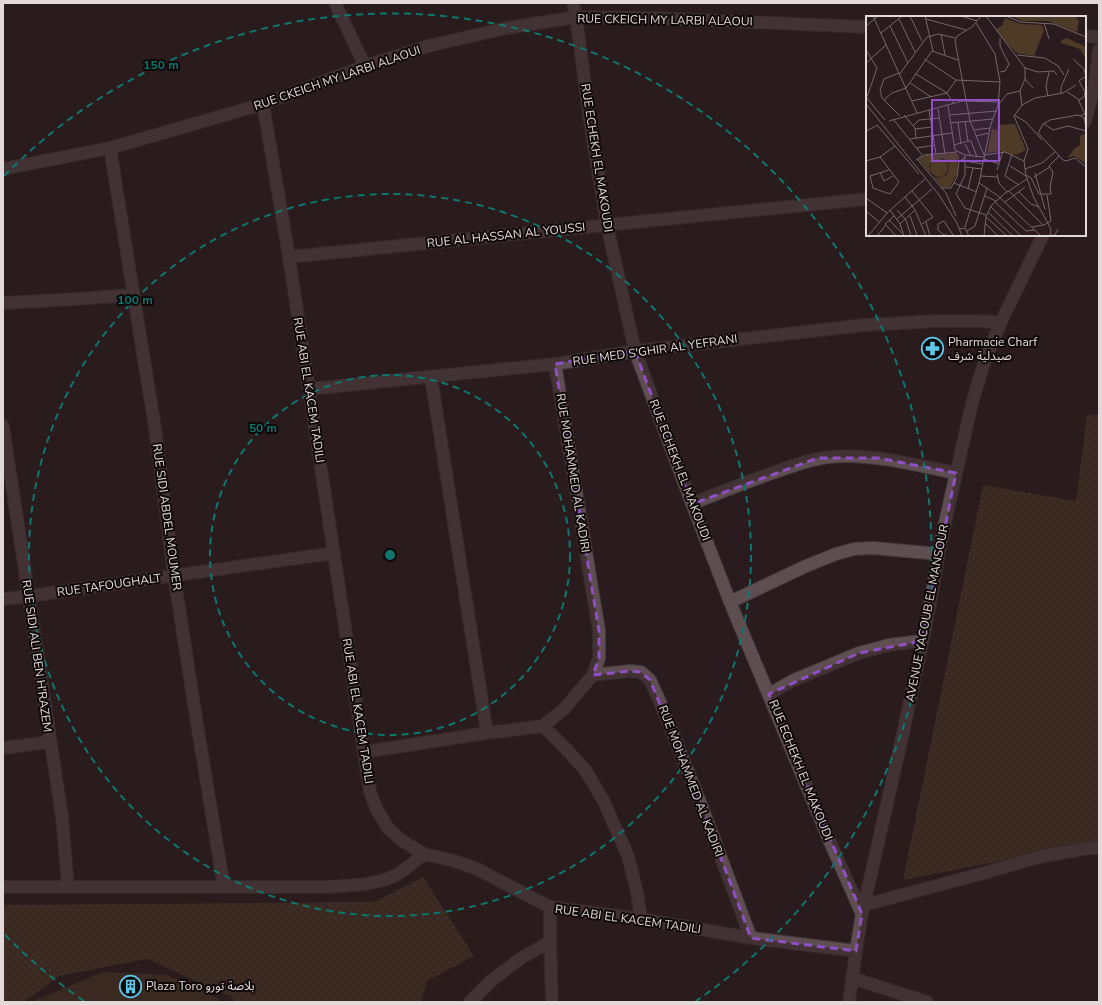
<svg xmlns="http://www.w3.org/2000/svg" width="1102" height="1005" font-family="'Nunito Sans','Noto Sans Arabic',sans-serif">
<defs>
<pattern id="grass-dots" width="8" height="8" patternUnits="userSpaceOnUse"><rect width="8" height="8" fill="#4d3a27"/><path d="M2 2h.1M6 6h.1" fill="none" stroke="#665646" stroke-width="1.8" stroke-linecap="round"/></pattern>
</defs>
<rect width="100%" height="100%" fill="#2a1b1e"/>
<g fill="url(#grass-dots)">
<polygon points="1099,414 1099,842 903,880 983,485 1076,501 1087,415"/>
<polygon points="423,877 474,956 427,981 421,1002 234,1002 230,996 147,959 59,976 24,1002 3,1002 3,905 374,902"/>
</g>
<polygon fill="#4d3a27" points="102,972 167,975 217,998 221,1002 34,1002 36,1000"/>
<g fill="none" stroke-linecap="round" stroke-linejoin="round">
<defs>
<g id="street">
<polyline points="335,3 365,66"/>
<polyline points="573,3 576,17 590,122 607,225 635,351 683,480 730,602 830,842 862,914"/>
<polyline points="1085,36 1099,37"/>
<polyline points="263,104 289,257 370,792 377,810 388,828 401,840 424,854 451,860 475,868 550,907 641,919 751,938 856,951"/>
<polyline points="110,148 155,428 174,575 197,724 224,887"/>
<polyline points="3,169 110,148 187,126 263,104 365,66 432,45 507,28 576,17 654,18 867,27"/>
<polyline points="289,257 867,199"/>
<polyline points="3,303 59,300 134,295"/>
<polyline points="431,377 487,733"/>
<polyline points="309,389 555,364 635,351 865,325 937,321 972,321 1001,322"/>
<polyline points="3,426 62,817 68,887"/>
<path d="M692 504C719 492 747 482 775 472 798 464 819 456 845 456 883 456 919 466 956 473"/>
<polyline points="3,599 29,596 334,553"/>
<polyline points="730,602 806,566 836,554 854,549 873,548 939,554"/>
<polyline points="593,675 630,671 641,672 650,680 660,702 700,802 751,938"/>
<polyline points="769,694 794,680 859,653 889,645 922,641"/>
<polyline points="543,726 567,750 586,771 603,800 628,856 637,892 641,919"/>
<polyline points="3,748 50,742"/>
<polyline points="364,752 487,733 543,726 564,709 593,675 599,658 599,631 555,364"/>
<path d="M3 887H319C341 886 375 886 394 876 404 871 415 861 424 854"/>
<polyline points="864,905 984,873 1043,856 1090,848 1099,848"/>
<polyline points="550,907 550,942 552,1002"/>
<polyline points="852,978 927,1002"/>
<polyline points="470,1002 492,980 523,957 550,942"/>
</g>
<g id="secondary">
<polyline points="1085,122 1094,88 1099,50"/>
<polyline points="849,1002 856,951 862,914 902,738 926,625 943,532 972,403 986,357 1001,322 1043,235"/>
</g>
</defs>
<use href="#street" stroke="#44393a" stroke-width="14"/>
<use href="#secondary" stroke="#44393a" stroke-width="14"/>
<use href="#street" stroke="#5f4e51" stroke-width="12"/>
<use href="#secondary" stroke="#5f4e51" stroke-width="12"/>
</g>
<path d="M0 0H1102V1005H0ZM635 351 692 504 818 458H878L956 473 922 641 859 653 769 694 862 914 856 951 751 938 700 802 650 680 641 672 630 671 593 675 599 658V631L555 364Z" fill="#2a1b1e" fill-opacity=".55" fill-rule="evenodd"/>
<path fill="none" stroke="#904fc4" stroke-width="3" stroke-dasharray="8 5" stroke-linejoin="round" d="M635 351 692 504 818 458H878L956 473 922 641 859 653 769 694 862 914 856 951 751 938 700 802 650 680 641 672 630 671 593 675 599 658V631L555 364Z"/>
<g fill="none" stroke="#0f766e" stroke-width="2" stroke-dasharray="7 5">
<circle cx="390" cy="555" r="180"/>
<circle cx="390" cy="555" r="361"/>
<path d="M84 1001A541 541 0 0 1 4 934M4 176A541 541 0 1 1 696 1001"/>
</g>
<defs>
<symbol id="pharmacy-ring" viewBox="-11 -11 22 22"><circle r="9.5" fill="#0e0809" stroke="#5cc7e8" stroke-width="1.5"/><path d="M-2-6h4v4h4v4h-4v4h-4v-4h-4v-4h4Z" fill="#5cc7e8"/></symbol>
<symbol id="building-ring" viewBox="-11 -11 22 22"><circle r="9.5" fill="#0e0809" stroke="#5cc7e8" stroke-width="1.5"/><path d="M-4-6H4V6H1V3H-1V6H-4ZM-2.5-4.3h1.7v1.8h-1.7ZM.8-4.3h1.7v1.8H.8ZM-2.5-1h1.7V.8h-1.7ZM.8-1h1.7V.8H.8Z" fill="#5cc7e8"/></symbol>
</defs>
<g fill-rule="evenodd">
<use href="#pharmacy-ring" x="920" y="336" width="25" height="25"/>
<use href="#building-ring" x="118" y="974" width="25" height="25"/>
</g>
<g text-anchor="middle" stroke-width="4" stroke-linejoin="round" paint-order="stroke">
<g font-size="12" fill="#e3d9da" stroke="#0e0809">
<text transform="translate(665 20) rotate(1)" y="4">RUE CKEICH MY LARBI ALAOUI</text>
<text transform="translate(337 78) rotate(-19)" y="4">RUE CKEICH MY LARBI ALAOUI</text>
<text transform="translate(597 158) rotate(81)" y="4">RUE ECHEKH EL MAKOUDI</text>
<text transform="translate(506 235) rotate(-6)" y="4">RUE AL HASSAN AL YOUSSI</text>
<text transform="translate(655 350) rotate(-8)" y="4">RUE MED S'GHIR AL YEFRANI</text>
<text transform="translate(309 390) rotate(81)" y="4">RUE ABI EL KACEM TADILI</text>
<text transform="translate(680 470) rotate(69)" y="4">RUE ECHEKH EL MAKOUDI</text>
<text transform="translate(573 473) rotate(81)" y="4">RUE MOHAMMED AL KADIRI</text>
<text transform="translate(167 517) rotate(82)" y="4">RUE SIDI ABDEL MOUMER</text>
<text transform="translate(109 585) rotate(-8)" y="4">RUE TAFOUGHALT</text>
<text transform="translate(927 613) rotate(-79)" y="4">AVENUE YACOUB EL MANSOUR</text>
<text transform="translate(37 656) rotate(82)" y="4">RUE SIDI ALI BEN H'RAZEM</text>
<text transform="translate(358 711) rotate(81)" y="4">RUE ABI EL KACEM TADILI</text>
<text transform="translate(801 770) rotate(68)" y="4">RUE ECHEKH EL MAKOUDI</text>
<text transform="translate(691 781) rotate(69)" y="4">RUE MOHAMMED AL KADIRI</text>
<text transform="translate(628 919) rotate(8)" y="4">RUE ABI EL KACEM TADILI</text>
</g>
<g font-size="12" fill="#e3d9da" stroke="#0e0809" text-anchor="start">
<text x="948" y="346">Pharmacie Charf<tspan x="948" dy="14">صيدلية شرف</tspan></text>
<text x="146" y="990">Plaza Toro بلاصة تورو</text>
</g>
</g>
<g transform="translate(866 16)">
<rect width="220" height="220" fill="#2a1b1e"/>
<path d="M146 0H209L213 5 211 16 182 5H156ZM139 2 155 8 176 9 178 15 168 40 151 37 134 20 130 13 136 10ZM201 22 220 31V43L214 33 195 27V24ZM149 108 160 134 150 139 134 135 121 137 126 113 131 114 132 109ZM91 137 94 142 92 143 91 158 84 171H76L67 160 72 162 81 159 83 150 80 144 75 142 66 146 63 150 65 158 52 143 60 139Z" fill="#4d3a27"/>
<path d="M220 117V148L208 140 201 142 209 132 214 129V120Z" fill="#4d3a27"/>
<path d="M64 152a9 9 0 1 1 18 0a9 9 0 1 1-18 0Z" fill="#4d3a27"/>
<path fill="none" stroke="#746769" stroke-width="1" d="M7 0 51 97M44 0 56 25M59 0 67 35M95 0 111 5M115 0 106 11 91 20 89 25 104 105 118 139M120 0 159 52V63L154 75 156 89M140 0 155 6 188 8 220 21M33 3 49 36M60 3 100 14M178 7 183 23M0 10 12 0M24 10 42 47M15 17 36 0M75 18 79 39M0 34 11 52 1 81M151 39 179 42 192 50 198 59M58 43 90 64M207 43 218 53 220 61M0 47 20 29M159 52 172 56 188 55 191 59M134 56 139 55 143 48 134 30V22M33 57 18 63 14 74 16 82 34 100M50 58 81 77 88 88M33 59 61 21 72 18 89 22M159 63 167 72M44 67 65 81M201 76 212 83 219 98 215 99M195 78V71L203 53M182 80 180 70 183 56M0 81 19 104M18 84 26 77 40 72 66 35 92 44M213 84 218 81 219 76 213 65 220 60M46 85 81 77 90 64 134 66M0 88 73 179 91 207 96 220M133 88 141 78 154 75M82 90 89 134 99 139 118 141M72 93 79 138M63 94 70 138M38 99 49 112 50 122M83 99 131 95M148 99 160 106 176 124M218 101 220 113M27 103 56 139M23 105 96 85 133 86M220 106 217 101 212 99 184 104 177 108 172 117 197 144 200 145 209 142 220 151M84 107 127 103M92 107 95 128M177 107 187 114 202 110 220 115M11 109 53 158M47 110 53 104 74 102M49 113 66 111M108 114 124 112M0 115 12 109M110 120 123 117M44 123 86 117M102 125H105L111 141M99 128 105 140M88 129 102 125 99 106M51 132 69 129M146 138 139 160 153 169M99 139V159L90 178 99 192 120 199M118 139 139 136 158 145M14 141 33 166 24 178 7 172 4 160 23 154M51 143 80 177 90 200M118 143 133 148M50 144 58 139 91 136M0 145 14 141 29 130M99 145 117 148M144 150 160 160M100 151 116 153M159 153 176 147 189 136M131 154 137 135M14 156 18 165 27 160M169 157 179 193M131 158 133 167 141 176M160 159 165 162 173 178H185L184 171 187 156 183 150 193 140M115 160 131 161M168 161 184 151M88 167 111 176M113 167 131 179 174 219M75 172H85L91 161 93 146 99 141M102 173 107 152M46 175 67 201 56 208M143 175 177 209M153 176 165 188 173 191M119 180 130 185M39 181 49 194 60 220M0 182 21 197M129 186 160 215 169 214M139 186 159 171M125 191 155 220M24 194 34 208 38 220M31 194 40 204 45 220M0 195 13 206M122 196 147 220M28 200 19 208 30 220M44 200 51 219M120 201 141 220M31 203 66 173M23 204 36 217M60 206 64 220M119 207 132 220M34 208 49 194M99 211 113 167 125 108 132 89 134 66 129 38 110 7M166 211 178 209 185 205 181 179M94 213 99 212 103 220M101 215 109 210 121 172M87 219 78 205 72 208V214L78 219 90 220M2 220 21 197 59 163M11 220 20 209M118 220 120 201 125 190 138 178 161 163M173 220 189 219 192 213M184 220 185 213 168 182 160 160 158 145 162 133 148 100 156 89 169 82 197 77 210 69"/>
<path fill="#904fc4" fill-opacity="0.15" stroke="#904fc4" stroke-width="2" d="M66 84H133V145H66Z"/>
<rect width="220" height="220" fill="none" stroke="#e3d9da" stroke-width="2"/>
</g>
<circle cx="390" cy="555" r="6" fill="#0f766e" stroke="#0e0809" stroke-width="2"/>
<g font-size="12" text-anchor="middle" font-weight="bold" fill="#0f766e" stroke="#0e0809" stroke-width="4" stroke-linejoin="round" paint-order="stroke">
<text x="161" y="69">150 m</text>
<text x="135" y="304">100 m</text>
<text x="263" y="432">50 m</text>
</g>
<rect width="1102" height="1005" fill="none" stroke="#e3d9da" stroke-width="8"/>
</svg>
